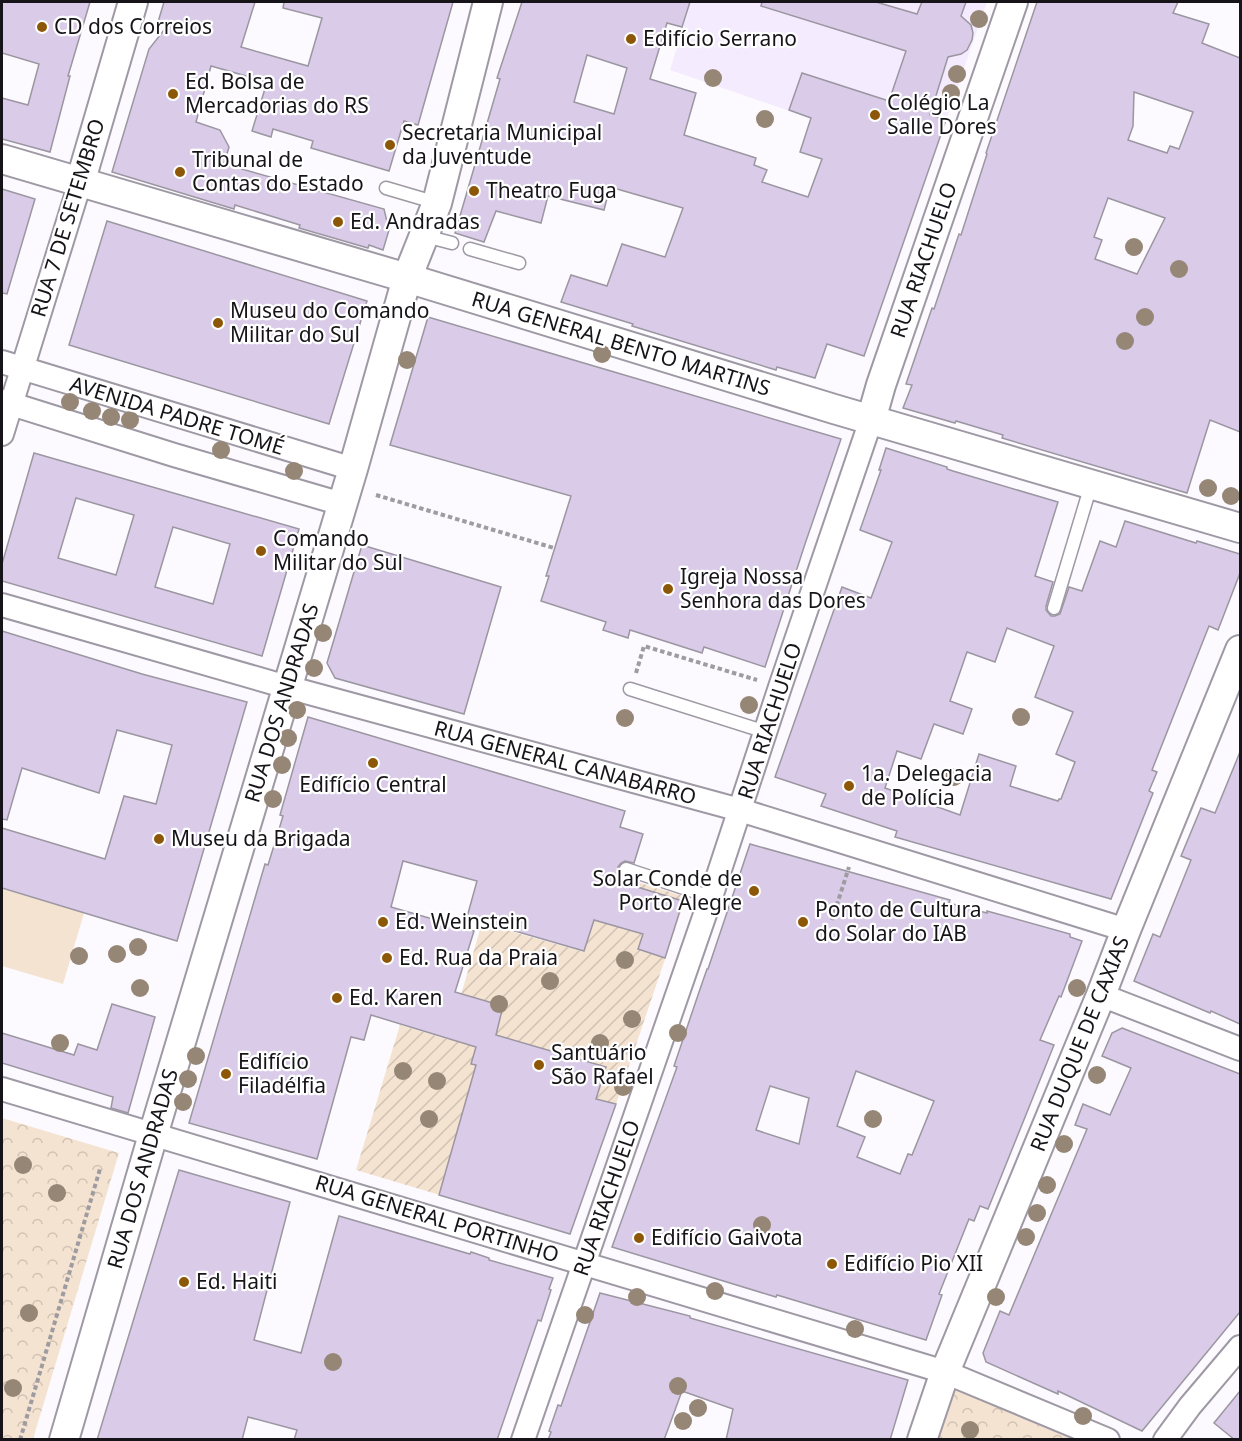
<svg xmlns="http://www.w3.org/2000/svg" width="1242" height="1441" font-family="'Noto Sans',sans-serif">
<defs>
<pattern id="park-crowns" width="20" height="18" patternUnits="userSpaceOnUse" patternTransform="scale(1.5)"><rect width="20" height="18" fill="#f5e3d1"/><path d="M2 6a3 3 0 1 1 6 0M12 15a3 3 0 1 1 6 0" fill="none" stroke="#d1c2b3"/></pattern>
<pattern id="garden-furrows" width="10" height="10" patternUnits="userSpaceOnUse" patternTransform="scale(1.5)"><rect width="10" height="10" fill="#f5e3d1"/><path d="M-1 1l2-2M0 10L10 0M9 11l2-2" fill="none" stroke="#d1c2b3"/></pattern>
</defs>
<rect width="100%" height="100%" fill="#fcfafe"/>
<polygon fill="#f4ebfe" points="691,2 987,2 932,160 670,70"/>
<g fill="url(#park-crowns)">
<polygon points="2,1118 119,1153 33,1439 2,1439"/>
<polygon points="953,1383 1084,1440 934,1440"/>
</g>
<polygon fill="url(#garden-furrows)" points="608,873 686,897 616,1104 570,1234 356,1170 400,1025 450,1040 457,1016 455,1015 482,923 584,952"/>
<polygon fill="#f5e3d1" points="2,888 84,913 63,984 2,966"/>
<g fill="#dacce9" stroke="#9b96a1" stroke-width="1.5" fill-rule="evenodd">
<polygon points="2,2 90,2 68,76 70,76 50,152 2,139 2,98 28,105 39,64 2,53"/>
<polygon points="164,2 255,2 241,47 308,66 322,18 283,8 284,2 453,2 418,125 404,121 389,171 311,148 313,141 273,129 271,137 252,131 267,82 211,66 196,122 220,130 229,147 224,164 384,209 389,230 383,250 369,245 368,248 299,228 300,225 235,205 234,209 112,172 149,49 168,25 158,22"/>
<path d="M522 2H690L682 27 667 23 650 79 696 93 684 135 756 158 754 165 767 170 762 182 808 197 822 159 800 152 811 118 789 110 802 73 889 101 906 51 761 6 762 2H876L917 14 922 2H966L961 16 971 25 973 33 972 40 967 50 961 54 948 57 930 115 946 120 864 356 827 344 815 378 777 367 776 370 632 326 633 324 561 302 571 275 607 286 622 244 665 257 683 208 610 187 604 210 548 196 541 223 496 211 484 242 455 233 500 79 497 78ZM587 55 627 68 614 114 574 102Z"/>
<path d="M1037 2H1178L1173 13 1209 24 1202 43 1240 58V432L1210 420 1187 493 1002 438 1003 435 956 421 955 423 903 408 912 385 906 384 932 308 934 309 959 234 961 235 987 154 986 153ZM1134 92 1193 112 1179 149 1170 146 1167 153 1128 140 1133 126ZM1108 198 1165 218 1137 274 1095 259 1102 240 1094 237Z"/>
<polygon points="2,189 35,199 7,294 2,293"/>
<polygon points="107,221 367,301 329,424 69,345"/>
<polygon points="428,317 841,439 805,544 765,667 704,647 702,653 630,630 628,638 603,630 606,622 541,601 549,576 546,576 571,496 390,445"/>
<path d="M886 448 947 467V469L953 471 1058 502 1035 576 1053 582 1046 606V610L1051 616H1055L1060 614 1069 587 1082 591 1100 541 1116 547 1125 521 1196 543 1197 541 1240 554V573L1218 630 1209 626 1152 770 1157 772 1149 791 1153 793 1111 899 895 837 897 831 821 806 826 794 775 777 842 587 871 598 892 542 860 530 881 470H879ZM1007 628 1054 646 1035 697 1073 712 1056 754 1075 762 1061 799H1059L1058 801 1010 786 1016 766 979 754 960 815 885 788 897 751 921 759 934 724 963 734 972 709 950 701 967 652 995 662Z"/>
<path d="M34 453 299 529 262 656 2 581V564ZM76 498 134 515 116 575 58 558ZM173 527 230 544 213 604 155 587Z"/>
<polygon points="362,545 501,587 464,714 335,678 327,663"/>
<polygon points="2,631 142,674 247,702 177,941 2,888 2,828 105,859 124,796 156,804 172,745 117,730 99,793 22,768 7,820 2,819"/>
<polygon points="308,717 625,811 620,827 643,834 634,863 625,861 621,863 618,867 620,874 629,879 628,882 635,884 634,886 683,901 665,958 638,949 643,934 594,920 584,951 467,917 477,881 403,861 391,907 474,931 455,992 503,1006 496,1035 606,1067 596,1099 616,1104 570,1234 439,1195 476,1065 471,1064 476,1047 371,1015 364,1040 351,1037 317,1159 189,1123 265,864 268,865 280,826 283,816 280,815"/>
<polygon points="1240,752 1240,1024 1211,1011 1210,1013 1134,981 1153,934 1160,937 1191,860 1181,856 1201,808 1215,813"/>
<path d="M750 844 950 900 949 903 987 913V911L1070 934V937L1082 941 1061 997 1059 996 1040 1040 1054 1045 1046 1065 988 1209 980 1206 974 1221 969 1219 939 1294 942 1295 926 1340 777 1295 776 1297 612 1247 677 1067 674 1066 698 995 707 969H708ZM856 1071 934 1101 912 1155 908 1154 900 1174 857 1157 865 1137 837 1126ZM770 1086 809 1098 799 1144 756 1130Z"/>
<polygon points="112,1004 155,1017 128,1113 111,1108 113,1097 2,1063 2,1033 74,1055 78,1044 97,1050"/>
<polygon points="1122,1028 1240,1074 1240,1312 1142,1431 1058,1391 1058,1394 986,1362 983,1353 1000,1311 1009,1315 1087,1129 1075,1125 1083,1104 1110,1115 1131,1068 1102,1056 1112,1033"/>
<polygon points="179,1170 290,1202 254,1340 301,1353 339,1216 470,1254 471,1252 489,1258 489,1260 553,1278 549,1289 551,1290 541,1321 538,1320 497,1440 294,1440 297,1430 248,1417 242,1440 97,1440"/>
<polygon points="600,1293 690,1316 690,1318 908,1380 890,1440 726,1440 733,1409 682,1391 664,1440 548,1440 551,1432 549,1431 558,1405 561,1406"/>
<polygon points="1240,1391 1240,1440 1235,1440 1214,1423"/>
</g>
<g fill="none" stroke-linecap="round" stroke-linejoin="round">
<defs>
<g id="service">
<polyline points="386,188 437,203"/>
<polyline points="425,236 452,243"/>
<polyline points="470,249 519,263"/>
<polyline points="1054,608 1091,485"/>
<polyline points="630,689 766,732"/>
<polyline points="626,869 711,897"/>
</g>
<g id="minor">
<polyline points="2,362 353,469"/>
<polyline points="2,401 174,455 342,504"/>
<polyline points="2,434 80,183"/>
<polyline points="2,605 287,687 740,810 1126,930"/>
<polyline points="1101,995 1240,1049"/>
<polyline points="2,1089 945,1372 1108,1440"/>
<polyline points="523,1440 711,897 780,687 871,420"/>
<polyline points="1165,1440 1190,1406 1240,1347"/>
</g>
<g id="tertiary">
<polyline points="2,159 407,278 834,409 1240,528"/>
<polyline points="80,183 133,2"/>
<polyline points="871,420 881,385 1013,2"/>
<polyline points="64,1440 153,1135 353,469 407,278 437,203 488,2"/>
<polyline points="922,1440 945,1372 1101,995 1126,930 1240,650"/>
</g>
</defs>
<use href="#service" stroke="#9e99a4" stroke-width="15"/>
<use href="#minor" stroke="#9e99a4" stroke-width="26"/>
<use href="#tertiary" stroke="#9e99a4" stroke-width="32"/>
<g stroke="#9e9ca0" stroke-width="4" stroke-dasharray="4.5 3" stroke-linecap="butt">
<polyline points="376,495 554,548"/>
<polyline points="636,673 644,646 757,680"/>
<polyline points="832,920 849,867"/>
<polyline points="20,1440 100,1169"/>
</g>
<use href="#service" stroke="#fff" stroke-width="12"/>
<use href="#minor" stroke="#fff" stroke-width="22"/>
<use href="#tertiary" stroke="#fff" stroke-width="28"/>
</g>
<g fill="#958676">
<circle cx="979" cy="19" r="9"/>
<circle cx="957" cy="74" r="9"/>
<circle cx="713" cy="78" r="9"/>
<circle cx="951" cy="93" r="9"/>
<circle cx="765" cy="119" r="9"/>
<circle cx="1134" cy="247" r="9"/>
<circle cx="1179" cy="269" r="9"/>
<circle cx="1145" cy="317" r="9"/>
<circle cx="1125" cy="341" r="9"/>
<circle cx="602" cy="354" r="9"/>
<circle cx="407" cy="360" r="9"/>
<circle cx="70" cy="402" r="9"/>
<circle cx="92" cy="411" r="9"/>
<circle cx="111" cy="417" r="9"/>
<circle cx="130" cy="420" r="9"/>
<circle cx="221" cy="450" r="9"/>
<circle cx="294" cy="471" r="9"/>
<circle cx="1208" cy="488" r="9"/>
<circle cx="1231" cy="496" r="9"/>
<circle cx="323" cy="633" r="9"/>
<circle cx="314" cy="668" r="9"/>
<circle cx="749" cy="705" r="9"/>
<circle cx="297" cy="710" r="9"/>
<circle cx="1021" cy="717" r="9"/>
<circle cx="625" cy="718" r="9"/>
<circle cx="288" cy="738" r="9"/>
<circle cx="282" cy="765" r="9"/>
<circle cx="954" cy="777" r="9"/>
<circle cx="273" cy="799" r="9"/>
<circle cx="138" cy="947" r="9"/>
<circle cx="117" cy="954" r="9"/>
<circle cx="79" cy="956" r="9"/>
<circle cx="625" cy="960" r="9"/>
<circle cx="550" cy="981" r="9"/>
<circle cx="140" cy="988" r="9"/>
<circle cx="1077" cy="988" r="9"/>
<circle cx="499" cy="1004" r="9"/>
<circle cx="632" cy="1019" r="9"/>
<circle cx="678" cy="1033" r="9"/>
<circle cx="60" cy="1043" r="9"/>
<circle cx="600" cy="1043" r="9"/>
<circle cx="196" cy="1056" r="9"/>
<circle cx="403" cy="1071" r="9"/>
<circle cx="1097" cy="1075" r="9"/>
<circle cx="188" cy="1079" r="9"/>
<circle cx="437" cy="1081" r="9"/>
<circle cx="623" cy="1087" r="9"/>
<circle cx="183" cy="1102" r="9"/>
<circle cx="429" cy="1119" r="9"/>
<circle cx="873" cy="1119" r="9"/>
<circle cx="1064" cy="1144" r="9"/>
<circle cx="23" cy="1165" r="9"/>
<circle cx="1047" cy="1185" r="9"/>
<circle cx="57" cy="1193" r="9"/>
<circle cx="1037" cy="1213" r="9"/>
<circle cx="762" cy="1225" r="9"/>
<circle cx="1026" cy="1237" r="9"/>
<circle cx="715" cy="1291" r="9"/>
<circle cx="637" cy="1297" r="9"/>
<circle cx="996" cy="1297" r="9"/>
<circle cx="29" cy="1313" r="9"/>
<circle cx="585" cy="1315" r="9"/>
<circle cx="855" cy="1329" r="9"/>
<circle cx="333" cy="1362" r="9"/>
<circle cx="678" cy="1386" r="9"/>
<circle cx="13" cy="1388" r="9"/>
<circle cx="698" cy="1408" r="9"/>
<circle cx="1083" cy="1416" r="9"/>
<circle cx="683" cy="1421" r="9"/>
<circle cx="970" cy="1430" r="9"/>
</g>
<g fill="#8d5708" stroke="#fff" stroke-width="2">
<circle cx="42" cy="27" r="6"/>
<circle cx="631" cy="39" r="6"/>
<circle cx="173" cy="94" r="6"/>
<circle cx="875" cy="115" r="6"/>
<circle cx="390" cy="145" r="6"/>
<circle cx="180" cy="172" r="6"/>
<circle cx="474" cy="191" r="6"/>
<circle cx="338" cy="222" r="6"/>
<circle cx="218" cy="323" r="6"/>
<circle cx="261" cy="551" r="6"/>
<circle cx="668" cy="589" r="6"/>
<circle cx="373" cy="763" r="6"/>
<circle cx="849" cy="786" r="6"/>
<circle cx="159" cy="839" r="6"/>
<circle cx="754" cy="891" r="6"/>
<circle cx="383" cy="922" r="6"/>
<circle cx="803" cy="922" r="6"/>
<circle cx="387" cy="958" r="6"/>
<circle cx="337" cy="998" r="6"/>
<circle cx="539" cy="1065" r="6"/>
<circle cx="226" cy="1074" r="6"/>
<circle cx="639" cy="1238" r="6"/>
<circle cx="832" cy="1264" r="6"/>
<circle cx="184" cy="1282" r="6"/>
</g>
<g text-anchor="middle" stroke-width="4.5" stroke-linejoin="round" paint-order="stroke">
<g font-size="21" fill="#161418" stroke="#fff" text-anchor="start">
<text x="54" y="34">CD dos Correios</text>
<text x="643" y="46">Edifício Serrano</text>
<text x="185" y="89">Ed. Bolsa de<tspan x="185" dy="24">Mercadorias do RS</tspan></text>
<text x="887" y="110">Colégio La<tspan x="887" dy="24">Salle Dores</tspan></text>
<text x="402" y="140">Secretaria Municipal<tspan x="402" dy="24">da Juventude</tspan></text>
<text x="192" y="167">Tribunal de<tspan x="192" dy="24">Contas do Estado</tspan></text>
<text x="486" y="198">Theatro Fuga</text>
<text x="350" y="229">Ed. Andradas</text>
<text x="230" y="318">Museu do Comando<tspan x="230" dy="24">Militar do Sul</tspan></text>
<text x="273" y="546">Comando<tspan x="273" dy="24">Militar do Sul</tspan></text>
<text x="680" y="584">Igreja Nossa<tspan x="680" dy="24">Senhora das Dores</tspan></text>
<text x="861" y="781">1a. Delegacia<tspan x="861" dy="24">de Polícia</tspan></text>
<text x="373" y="792" text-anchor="middle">Edifício Central</text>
<text x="171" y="846">Museu da Brigada</text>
<text x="742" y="886" text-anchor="end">Solar Conde de<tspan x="742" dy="24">Porto Alegre</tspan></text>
<text x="815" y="917">Ponto de Cultura<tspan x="815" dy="24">do Solar do IAB</tspan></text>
<text x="395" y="929">Ed. Weinstein</text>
<text x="399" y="965">Ed. Rua da Praia</text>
<text x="349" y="1005">Ed. Karen</text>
<text x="551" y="1060">Santuário<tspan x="551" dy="24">São Rafael</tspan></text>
<text x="238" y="1069">Edifício<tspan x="238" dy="24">Filadélfia</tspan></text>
<text x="651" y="1245">Edifício Gaivota</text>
<text x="844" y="1271">Edifício Pio XII</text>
<text x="196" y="1289">Ed. Haiti</text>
</g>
<g font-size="21" fill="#161418" stroke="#fff">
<text transform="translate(68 218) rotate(-73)" y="7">RUA 7 DE SETEMBRO</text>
<text transform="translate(924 260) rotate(-71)" y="7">RUA RIACHUELO</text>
<text transform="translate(621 344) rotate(17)" y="7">RUA GENERAL BENTO MARTINS</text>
<text transform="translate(177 416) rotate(17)" y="7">AVENIDA PADRE TOMÉ</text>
<text transform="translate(282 703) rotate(-73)" y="7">RUA DOS ANDRADAS</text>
<text transform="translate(770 721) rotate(-72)" y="7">RUA RIACHUELO</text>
<text transform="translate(565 763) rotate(15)" y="7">RUA GENERAL CANABARRO</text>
<text transform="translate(1080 1044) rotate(-68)" y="7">RUA DUQUE DE CAXIAS</text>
<text transform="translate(143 1169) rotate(-74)" y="7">RUA DOS ANDRADAS</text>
<text transform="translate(607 1198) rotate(-71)" y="7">RUA RIACHUELO</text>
<text transform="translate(437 1219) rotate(17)" y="7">RUA GENERAL PORTINHO</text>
</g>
</g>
<rect width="1242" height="1441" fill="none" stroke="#161418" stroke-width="6"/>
</svg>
